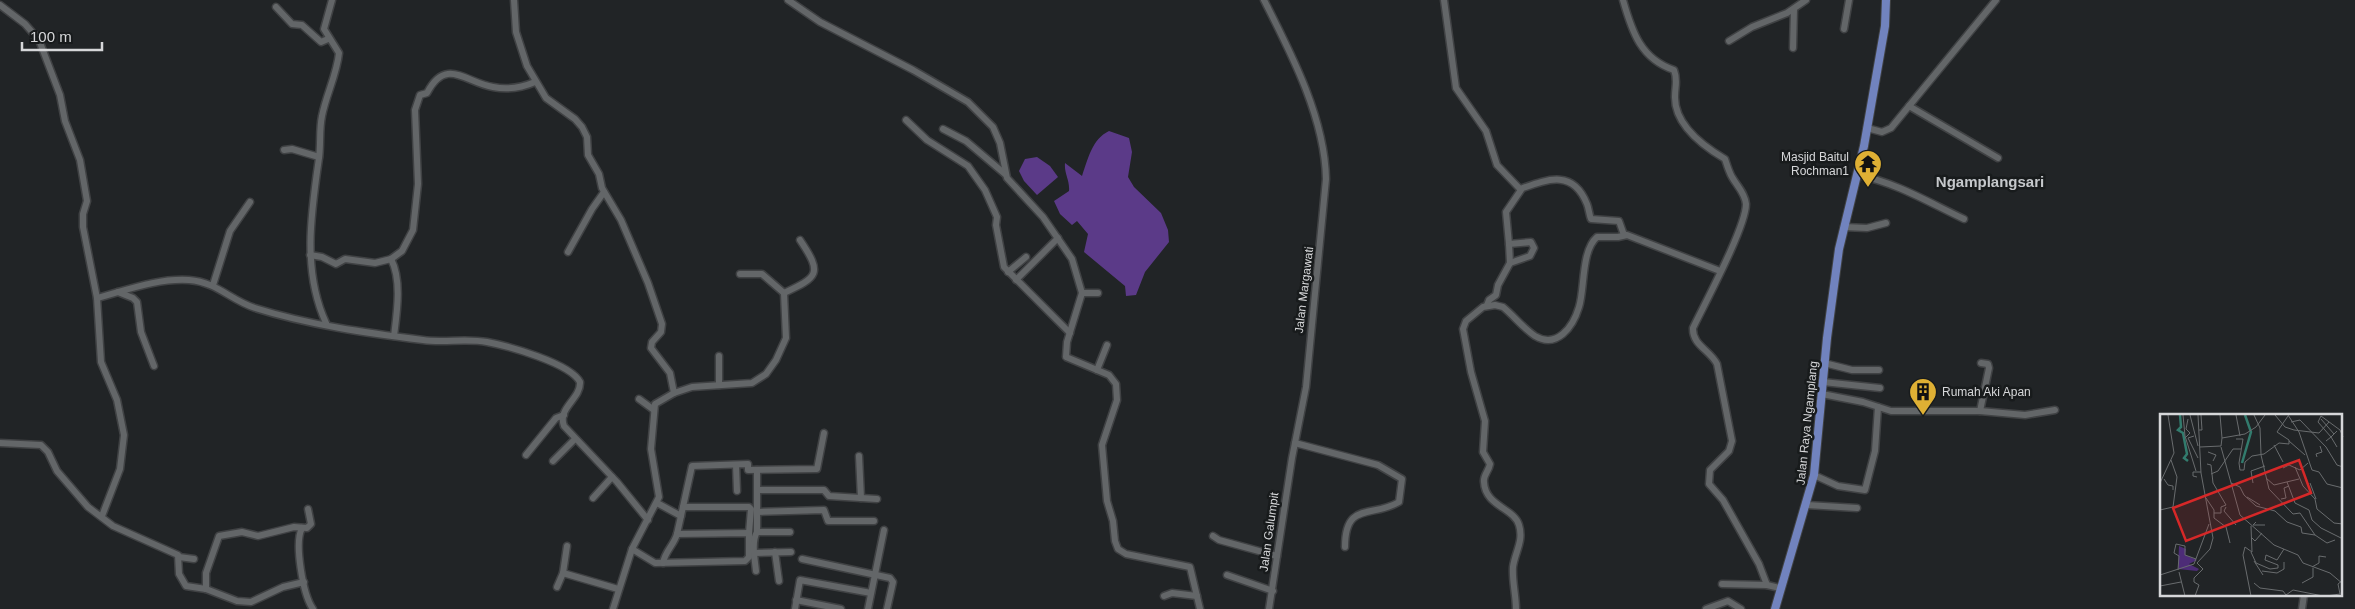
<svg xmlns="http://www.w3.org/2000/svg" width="2355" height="609" font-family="Helvetica,sans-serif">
<rect width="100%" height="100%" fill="#212426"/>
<g fill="#5b3a88">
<path d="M1109 131 1129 138 1132 152 1128 177 1134 187 1161 213 1168 230 1169 242 1145 272 1136 295 1126 296 1125 286 1084 252 1088 234 1077 221 1072 225 1060 214 1054 201 1069 191C1070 180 1064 174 1065 163L1082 176C1088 159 1092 139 1109 131Z"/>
<polygon points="1037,157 1050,166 1058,177 1037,195 1024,181 1019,171 1025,159"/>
</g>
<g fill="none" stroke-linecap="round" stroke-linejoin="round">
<defs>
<g id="minor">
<polyline points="514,0 516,32 527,66 546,98 575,119 582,127 587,137 588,155 599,174 602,188 621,220 648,283 662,324 661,332 652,342 651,348 670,373 674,393"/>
<polyline points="788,0 820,22 913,70 968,102 993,127 1000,143 1007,178 1043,217 1072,259 1082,293 1067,342 1066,357 1109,375 1116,384 1117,400 1102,445 1107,501 1113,521 1115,541 1118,549 1126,554 1190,567 1200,609"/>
<path d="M1264 0C1291 53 1325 118 1326 179L1306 387 1292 458 1269 609"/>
<polyline points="1444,0 1456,88 1486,131 1497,165 1521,190 1506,212 1509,244 1531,242 1534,248 1530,256 1510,263 1498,285 1496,295 1489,300 1487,305"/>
<path d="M1623 0C1632 32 1641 59 1674 70 1678 80 1675 86 1675 96 1674 124 1703 146 1725 159 1727 165 1729 172 1732 177 1737 186 1745 193 1746 204 1746 227 1705 303 1693 328 1692 345 1710 350 1717 364L1732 441 1729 451 1710 470 1709 484 1723 500 1759 564 1767 585 1780 588"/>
<polyline points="0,5 25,24 39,40 60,95 65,121 80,160 87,201 83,214 83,227 97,298 101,362 117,400 124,435 120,469 102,516"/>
<polyline points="276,7 292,24 302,25 321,42 328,39"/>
<polyline points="1844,29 1849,0"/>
<polyline points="1729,41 1752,27 1787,13 1806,0"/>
<polyline points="1793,48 1794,9"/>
<polyline points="1909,106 1998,158"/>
<polyline points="906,120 927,140 968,166 985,190 997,217 996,225 1004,267 1070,333"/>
<polyline points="1867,128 1882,132 1891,128 1996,0"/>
<polyline points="943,129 966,141 1005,174"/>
<polyline points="284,150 292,149 319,157"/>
<path d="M1858 175C1897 183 1928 202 1964 219"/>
<path d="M1520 189C1548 179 1573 169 1587 204 1589 209 1589 214 1591 219L1619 221 1624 235"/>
<polyline points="1844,227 1867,228 1886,223"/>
<polyline points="1509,244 1510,263"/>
<polyline points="568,252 592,209 604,192"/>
<path d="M310 255 322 257 336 264 345 259 375 263 391 259 402 251 413 230 418 184 415 110 420 95 427 93C446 56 466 83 493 87 508 90 521 88 535 82"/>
<path d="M391 259C402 280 397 312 394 336"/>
<polyline points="1008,272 1026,257"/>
<polyline points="740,274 762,274 784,293"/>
<polyline points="1016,280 1058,238"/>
<polyline points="213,285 230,231 250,202"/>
<polyline points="118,292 133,298 137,302 141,332 154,366"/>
<polyline points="1082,293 1098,293"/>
<path d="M97 298C127 290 158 278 189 280 217 282 230 300 255 308 309 325 367 333 423 340 444 343 466 338 487 342 508 346 570 363 580 382 581 399 557 408 564 426L617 482 648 520"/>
<path d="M326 323C302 271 311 213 319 158 321 144 319 130 322 116 326 95 337 74 339 53L324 29 332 0"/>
<polyline points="1824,363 1852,370 1879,370"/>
<polyline points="1097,370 1107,345"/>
<polyline points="1823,382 1880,388"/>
<polyline points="719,385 719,356"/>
<polyline points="1822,394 1863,402 1891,411 1980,411 2025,415 2055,410"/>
<polyline points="639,399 654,410"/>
<polyline points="1980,411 1989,368 1988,364 1981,363"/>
<polyline points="0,443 41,445 48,452 57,471 88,507 113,526 178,555 179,574 186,586 206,589 237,601 251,602 283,587 304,582"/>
<path d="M1295 443 1378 465 1402 479 1399 502C1372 518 1345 501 1345 547"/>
<polyline points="526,455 556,418 564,415"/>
<polyline points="859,456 861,498"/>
<polyline points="553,461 575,439"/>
<polyline points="736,465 737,491"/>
<polyline points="1814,475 1838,486 1865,490 1875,451 1878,407"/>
<polyline points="758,490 824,490 829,496 877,499"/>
<polyline points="593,498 612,477"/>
<polyline points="657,503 681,516"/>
<polyline points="1807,505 1857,508"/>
<polyline points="683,507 749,507 751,509 749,533"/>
<polyline points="757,512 824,510 828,521 874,521"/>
<path d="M302 528C294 543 303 595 313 609"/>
<polyline points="757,532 790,532"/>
<polyline points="1213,536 1219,540 1277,556"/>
<polyline points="632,549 655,563 745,561 749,557 749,533 677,534"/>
<polyline points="775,552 779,581"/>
<polyline points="754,553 791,552"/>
<polyline points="179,557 194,559"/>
<polyline points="802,559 890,578 893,582 887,609"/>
<path d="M663 563C665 551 674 545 677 534L692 466 748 464V470L817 469 824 433"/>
<path d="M756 571C755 560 751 542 757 532V470"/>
<polyline points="563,573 618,589"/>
<polyline points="1227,575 1273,591"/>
<polyline points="1722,584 1767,585"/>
<polyline points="557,587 563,573 567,546"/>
<polyline points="206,589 206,573 219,536 242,532 258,536 294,527 307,528 311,524 308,509"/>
<polyline points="1164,596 1172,593 1197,596"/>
<polyline points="796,600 841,609"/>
<path d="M613 609 632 549 659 497 651 449 655 404 674 393 692 387 752 383 766 374 776 360 786 338 784 293C818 277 823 274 800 240"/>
<polyline points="795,609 800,580 871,593"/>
<polyline points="868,609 884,530"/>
<path d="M1516 609C1516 595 1512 581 1513 567 1515 552 1524 541 1519 525 1514 508 1485 506 1484 482 1483 475 1489 471 1490 464L1483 452 1485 421 1471 372 1463 329 1466 321 1483 307 1495 305 1503 307C1514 316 1523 328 1535 336 1557 349 1573 327 1579 307 1585 288 1581 251 1597 237H1618L1627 235 1720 271"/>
<polyline points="1706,609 1728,601 1741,609"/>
<polyline points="2302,609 2304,595"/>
</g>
<polyline id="major" points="1775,609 1814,475 1827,338 1839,249 1864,146 1885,26 1886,0"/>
</defs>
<use href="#minor" stroke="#404244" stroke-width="9"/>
<use href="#major" stroke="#404244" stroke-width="10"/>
<use href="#minor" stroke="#636668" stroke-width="6"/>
<use href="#major" stroke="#7183be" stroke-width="8"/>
</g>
<defs>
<symbol id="temple-pin" viewBox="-11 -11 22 30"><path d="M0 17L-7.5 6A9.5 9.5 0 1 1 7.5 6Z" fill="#dfb034" stroke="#181b1c"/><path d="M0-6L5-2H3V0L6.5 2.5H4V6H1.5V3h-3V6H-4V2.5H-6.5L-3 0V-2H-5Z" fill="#111"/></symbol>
<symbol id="building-pin" viewBox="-11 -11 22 30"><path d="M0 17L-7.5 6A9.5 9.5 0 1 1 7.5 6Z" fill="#dfb034" stroke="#181b1c"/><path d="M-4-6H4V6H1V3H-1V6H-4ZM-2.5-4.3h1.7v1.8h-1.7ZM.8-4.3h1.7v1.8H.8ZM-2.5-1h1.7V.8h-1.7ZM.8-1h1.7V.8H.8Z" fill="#111"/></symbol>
</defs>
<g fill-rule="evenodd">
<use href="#temple-pin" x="1852" y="148" width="32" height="43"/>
<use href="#building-pin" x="1907" y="376" width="32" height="43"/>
</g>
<g text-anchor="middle" stroke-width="5" stroke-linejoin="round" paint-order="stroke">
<g font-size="12" fill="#d6d7d9" stroke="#181b1c" text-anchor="end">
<text x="1849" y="161">Masjid Baitul<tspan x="1849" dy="14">Rochman1</tspan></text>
<text x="1942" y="396" text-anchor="start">Rumah Aki Apan</text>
</g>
<g font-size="12" fill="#d6d7d9" stroke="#181b1c">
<text transform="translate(1304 290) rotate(-83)" y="4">Jalan Margawati</text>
<text transform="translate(1807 423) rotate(-84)" y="4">Jalan Raya Ngamplang</text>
<text transform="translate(1269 532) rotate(-82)" y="4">Jalan Galumpit</text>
</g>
<g font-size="15" font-weight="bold" fill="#c5c8cb" stroke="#181b1c">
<text x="1990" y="187">Ngamplangsari</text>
</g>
</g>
<g transform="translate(2160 414)">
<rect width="182" height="182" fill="#212426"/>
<path d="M19 132 26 135 25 141 37 146 29 150 39 155 37 157 18 155Z" fill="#4d2c77"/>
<path fill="none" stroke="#327b6d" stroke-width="2.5" d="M20 1 21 13 18 16 23 19 27 40 24 44 28 47M82 49 91 18 85 1"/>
<path fill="none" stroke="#696c6e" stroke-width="1" d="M23 1 25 22 36 57M30 1 38 32M38 1 41 59 53 124 50 135 37 149 43 155M60 1 62 24M76 1 80 22M94 1 100 14 101 40M115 1 125 13 134 16 159 19 169 8M128 1 139 18 152 56 159 58 167 70 183 74M128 2 117 18 129 26V30M161 2 158 8 171 23 177 17M161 2 180 16 183 23M161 5 174 20M131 8 140 6 166 33 177 51 183 53M39 16H42L41 1M34 22 28 24 38 44M26 23 30 19 26 15 28 5M76 25H83L79 49 80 56H84M129 27 145 41M166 27 171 23 177 33M114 31 123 48M40 33 61 32 62 24 85 20 96 13 105 1M61 33 80 101 114 131 138 141 143 149 170 159 183 170M48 38 56 41 53 47M157 43 156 40 162 38 160 32M47 50 51 51 53 69 66 91 61 93V99H54M135 53 143 72 155 85 157 95 174 109 183 110M123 54 129 51 140 56 148 49M84 56 85 48 92 42 104 40 119 29 129 30M51 60 58 57 73 35H81M37 63 33 62V58H41M106 64 114 71 139 65M4 65 8 71 13 72V76M127 68 135 89 149 96 152 106 161 114 183 125M0 69 14 39 8 1M71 69 80 73 84 81 96 92 115 97 127 108 141 113 142 119 155 121 140 99 133 100 109 75 101 41M93 69 91 57 105 52M150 69 156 85M87 83 100 91M46 84 54 96V104L66 113 70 129M121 85 126 84 124 74 129 72M66 93 64 97 76 111M0 96 13 93 17 63 11 46M96 108 93 111H105M91 112 92 138 85 133 83 141 91 182M155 121 167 129 175 126M91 123 95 127 102 119M91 138 96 149 110 155 118 154V151L105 146 106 141 117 146 124 135M94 147 103 161M152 153 159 149V142L166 143M18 156 19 142 14 139 16 130 25 132V141L36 145M102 157 117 159 124 155V148M19 158 25 182M0 161 34 150 49 110M94 169 100 174 123 177 126 181 133 176 163 182M142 169 153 163V154M0 172 21 168M35 182 39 171 34 168V164L43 155M166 182 180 180 178 170 183 166"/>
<path fill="#d62828" fill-opacity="0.15" stroke="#d62828" stroke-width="2.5" d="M139 46 151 79 26 127 13 94Z"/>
<rect width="182" height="182" fill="none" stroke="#d6d7d9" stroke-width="2.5"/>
</g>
<path d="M22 42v8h80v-8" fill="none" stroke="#d6d7d9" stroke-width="2.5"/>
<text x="30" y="42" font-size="15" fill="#d6d7d9" stroke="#181b1c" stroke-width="4" paint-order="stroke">100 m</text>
</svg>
